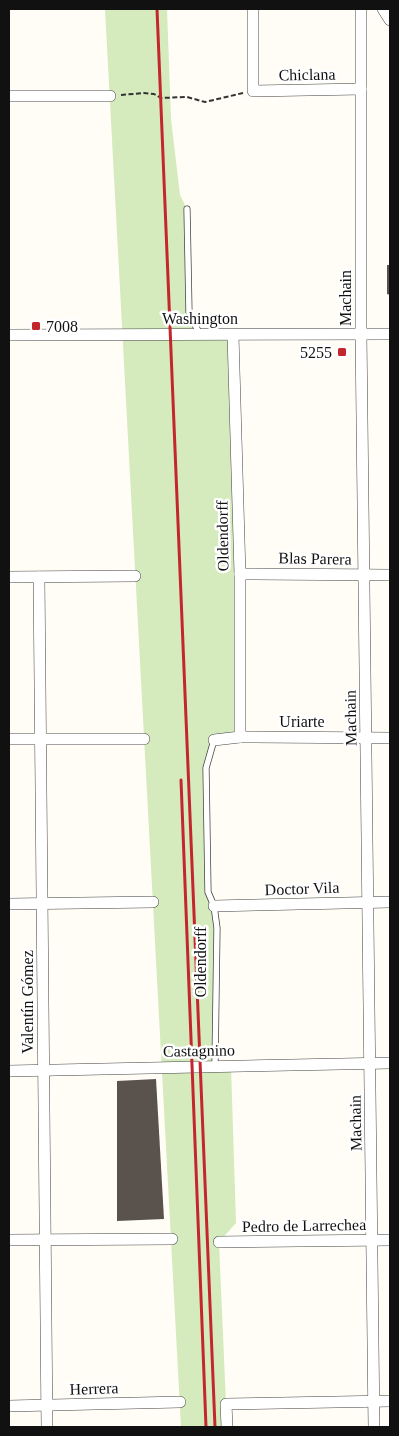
<svg xmlns="http://www.w3.org/2000/svg" width="399" height="1436" font-family="Georgia,serif">
<rect width="100%" height="100%" fill="#fffdf5"/>
<polygon fill="#d5ebbd" points="105,9 167,9 171,119 180,195 187,209 189,312 199,333 233,335 240,737 214,740 206,768 208,892 217,928 215,1065 231,1066 236,1223 219,1242 227,1427 181,1427"/>
<g fill="#5a524d">
<polygon points="387,265 390,265 390,295 387,294"/>
<polygon points="156,1079 164,1219 117,1221 117,1081"/>
</g>
<g fill="none" stroke-linecap="round" stroke-linejoin="round">
<defs>
<g id="service">
<polyline points="187,209 189,312 199,333"/>
<polyline points="214,740 206,768 208,892 214,906 217,928 215,1066"/>
</g>
<g id="minor">
<polyline points="253,9 253,91 361,89"/>
<polyline points="361,9 361,334 374,1427"/>
<polyline points="383,9 390,20"/>
<polyline points="9,96 110,96"/>
<polyline points="9,335 390,334"/>
<polyline points="233,335 240,574 240,737"/>
<polyline points="240,574 390,575"/>
<polyline points="9,577 135,576"/>
<polyline points="39,577 47,1427"/>
<polyline points="9,739 144,739"/>
<polyline points="214,740 240,737 390,738"/>
<polyline points="9,904 153,902"/>
<polyline points="214,906 390,902"/>
<polyline points="9,1071 390,1063"/>
<polyline points="9,1240 172,1239"/>
<polyline points="219,1242 390,1240"/>
<polyline points="9,1406 180,1402"/>
<polyline points="227,1427 226,1404 390,1401"/>
</g>
</defs>
<use href="#service" stroke="#444" stroke-width="7"/>
<use href="#minor" stroke="#444" stroke-width="12"/>
<polyline stroke="#333" stroke-width="2" stroke-dasharray="5 2.5" stroke-linecap="butt" points="121,95 144,93 154,94 161,98 187,97 205,102 243,93"/>
<use href="#service" stroke="#fff" stroke-width="5.5"/>
<use href="#minor" stroke="#fff" stroke-width="11"/>
<g stroke="#c4262e" stroke-width="3">
<polyline points="157,9 215,1427"/>
<polyline points="181,780 206,1427"/>
</g>
</g>
<g fill="#c4262e" stroke="#fff" stroke-width="2">
<rect x="31" y="321" width="10" height="10" rx="2.5"/>
<rect x="337" y="347" width="10" height="10" rx="2.5"/>
</g>
<g text-anchor="middle" stroke-width="5" stroke-linejoin="round" paint-order="stroke">
<g font-size="16" fill="#111" stroke="#fff">
<text transform="translate(307 74) rotate(-1)" y="6">Chiclana</text>
<text transform="translate(345 298) rotate(-90)" y="6">Machain</text>
<text x="200" y="324">Washington</text>
<text transform="translate(222 536) rotate(-91)" y="6">Oldendorff</text>
<text transform="translate(315 558) rotate(1)" y="6">Blas Parera</text>
<text transform="translate(350 718) rotate(-91)" y="6">Machain</text>
<text x="302" y="727">Uriarte</text>
<text transform="translate(302 888) rotate(-2)" y="6">Doctor Vila</text>
<text transform="translate(200 962) rotate(-90)" y="6">Oldendorff</text>
<text transform="translate(27 1002) rotate(-90)" y="6">Valentín Gómez</text>
<text transform="translate(199 1050) rotate(-1)" y="6">Castagnino</text>
<text transform="translate(355 1123) rotate(-91)" y="6">Machain</text>
<text transform="translate(304 1225) rotate(-1)" y="6">Pedro de Larrechea</text>
<text transform="translate(94 1388) rotate(-2)" y="6">Herrera</text>
</g>
<g font-size="16" fill="#111" stroke="#fff" text-anchor="start">
<text x="46" y="332">7008</text>
<text x="332" y="358" text-anchor="end">5255</text>
</g>
</g>
<rect width="399" height="1436" fill="none" stroke="#111111" stroke-width="20"/>
</svg>
